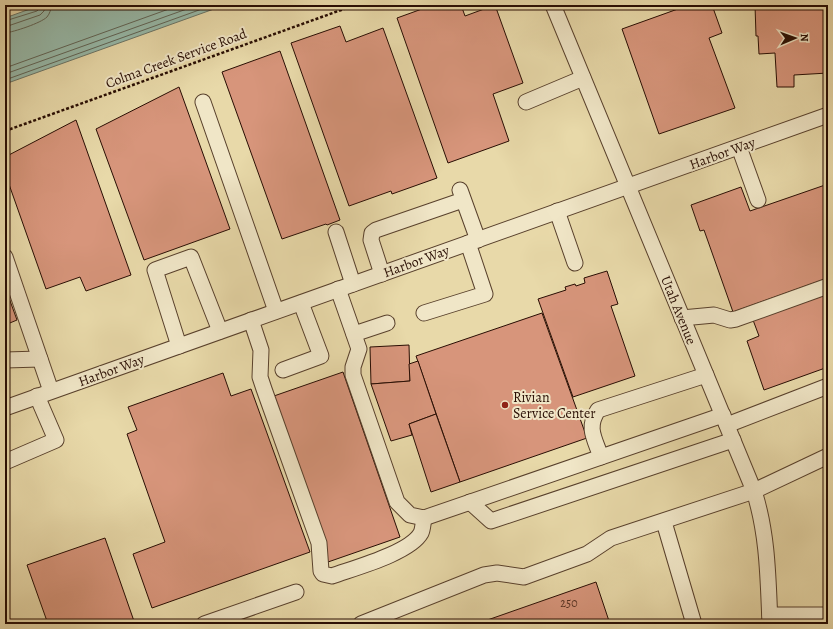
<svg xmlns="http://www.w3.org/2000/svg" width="833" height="629" font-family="Alegreya,serif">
<rect width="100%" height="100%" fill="#e8d9a9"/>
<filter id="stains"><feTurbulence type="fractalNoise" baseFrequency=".005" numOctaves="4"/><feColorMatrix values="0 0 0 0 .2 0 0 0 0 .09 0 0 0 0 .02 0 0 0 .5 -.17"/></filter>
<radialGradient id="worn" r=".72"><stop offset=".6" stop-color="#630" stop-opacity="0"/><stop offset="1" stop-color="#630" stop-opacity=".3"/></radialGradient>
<polygon fill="#97baaa" stroke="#6b7567" points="41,5 225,5 5,84 5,18"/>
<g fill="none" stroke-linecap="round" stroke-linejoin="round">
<g stroke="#606456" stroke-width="1">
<polyline points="5,21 37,11 40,8 40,5"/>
<polyline points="5,27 40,15 44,11 45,5"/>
<path d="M5 33C14 32 41 23 47 17 50 13 51 10 51 5"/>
<polyline points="5,68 180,5"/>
<polyline points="5,74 198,5"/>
<polyline points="5,80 213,5"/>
</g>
</g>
<g fill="#d7957b" stroke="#280d03">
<polygon points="433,5 461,5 465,16 495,5 523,83 493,94 509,141 448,163 397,18"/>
<polygon points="689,5 712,5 722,33 709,38 735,108 659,134 622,29"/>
<polygon points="755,5 828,5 828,73 794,75 794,87 777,87 775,53 759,54 758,36 756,36"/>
<polygon points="340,26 346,42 383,28 437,178 392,194 391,191 349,206 291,43"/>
<polygon points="280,51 340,220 327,225 326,224 282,239 222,72"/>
<polygon points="179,87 230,229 144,260 96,129"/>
<polygon points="76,120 131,275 86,291 80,277 46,289 5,173 5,157"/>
<polygon points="828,184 828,278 733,312 704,230 700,231 691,205 741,187 750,211"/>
<polygon points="607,271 618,304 611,306 635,376 573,397 538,299 566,290 565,287 575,284 576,286 585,283 584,278"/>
<polygon points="5,287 17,320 5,325"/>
<polygon points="828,294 828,367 764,390 747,341 759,336 753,320"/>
<polygon points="542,313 587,438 460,482 416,356"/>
<polygon points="409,345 410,381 371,384 370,347"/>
<polygon points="418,361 436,414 409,424 412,435 391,441 371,384 410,381 409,364"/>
<polygon points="343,372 400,537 328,562 271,397"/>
<polygon points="223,373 231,396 251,389 310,552 152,608 133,554 165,542 127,434 137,430 128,407"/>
<polygon points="436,414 460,482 431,492 409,424"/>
<polygon points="105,538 135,624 48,624 27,565"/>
<polygon points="596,582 610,624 476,624"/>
</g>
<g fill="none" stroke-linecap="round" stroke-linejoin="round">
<defs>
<g id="minor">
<path d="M553 5 754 491C768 535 768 579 770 624"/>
<polyline points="203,102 276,311"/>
<polyline points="526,102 583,78"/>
<polyline points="739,147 758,200"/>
<polyline points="460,190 478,240"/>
<polyline points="557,211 575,263"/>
<polyline points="336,232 353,284"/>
<polyline points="5,257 51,391"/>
<polyline points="382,274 371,240 372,233 376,230 463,200"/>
<polyline points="338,289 359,349 353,367 353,375 397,502 410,515 424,518 723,415"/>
<polyline points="424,313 485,294 468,243"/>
<polyline points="682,318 714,315 730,320 736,319 828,286"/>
<path d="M251 320 261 350 260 377 264 389 319 543 321 571 323 574 332 576C354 568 410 553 421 533 423 529 423 522 424 518"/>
<polyline points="354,334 387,323"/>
<polyline points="179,346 155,270 191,257 220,331"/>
<polyline points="5,360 40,359"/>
<polyline points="283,370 321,356 301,303"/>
<polyline points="5,408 828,115"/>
<polyline points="727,425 828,386"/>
<path d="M601 457C595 439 586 428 598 410L706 375"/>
<polyline points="5,462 56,440 37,396"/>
<polyline points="470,502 491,521 733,440"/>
<polyline points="664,522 694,624"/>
<polyline points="770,615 828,615"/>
<polyline points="204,624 296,592"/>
<polyline points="361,624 484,575 497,573 524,577 587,554 611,538 754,491 828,456"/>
</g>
</defs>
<use href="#minor" stroke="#58402c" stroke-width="17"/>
<polyline stroke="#280d03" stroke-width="2.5" stroke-dasharray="3 2" stroke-linecap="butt" points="5,131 355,5"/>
<use href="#minor" stroke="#f0e6c7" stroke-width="15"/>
</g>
<circle fill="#8f2418" stroke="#f0e6c7" stroke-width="1.5" cx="505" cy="405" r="4"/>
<g text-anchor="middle" stroke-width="4" stroke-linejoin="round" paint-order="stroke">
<g font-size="12" fill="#542f21">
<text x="569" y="607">250</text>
</g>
<g font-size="14" fill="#280d03" stroke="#f0e6c7">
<text transform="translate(176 58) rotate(-20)" y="5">Colma Creek Service Road</text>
<text transform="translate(722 153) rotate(-20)" y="5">Harbor Way</text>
<text transform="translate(416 261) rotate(-20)" y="5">Harbor Way</text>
<text transform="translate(679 310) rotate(68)" y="5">Utah Avenue</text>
<text transform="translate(111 370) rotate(-20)" y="5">Harbor Way</text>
</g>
<g font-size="14" fill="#280d03" stroke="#f0e6c7" text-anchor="start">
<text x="513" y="402">Rivian<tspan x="513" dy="16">Service Center</tspan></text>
</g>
</g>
<rect width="833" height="629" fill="none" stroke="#e8d9a9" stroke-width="20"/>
<rect x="6" y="6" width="821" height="617" fill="none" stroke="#280d03" stroke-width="2"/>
<rect x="10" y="10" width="813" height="609" fill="none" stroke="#280d03"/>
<g transform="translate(795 38) rotate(88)" stroke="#f0e6c7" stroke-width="3" paint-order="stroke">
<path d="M0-3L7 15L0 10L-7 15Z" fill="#280d03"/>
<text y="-6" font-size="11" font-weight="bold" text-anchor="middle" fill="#280d03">N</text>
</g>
<rect width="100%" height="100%" filter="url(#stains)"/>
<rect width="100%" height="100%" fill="url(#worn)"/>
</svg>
